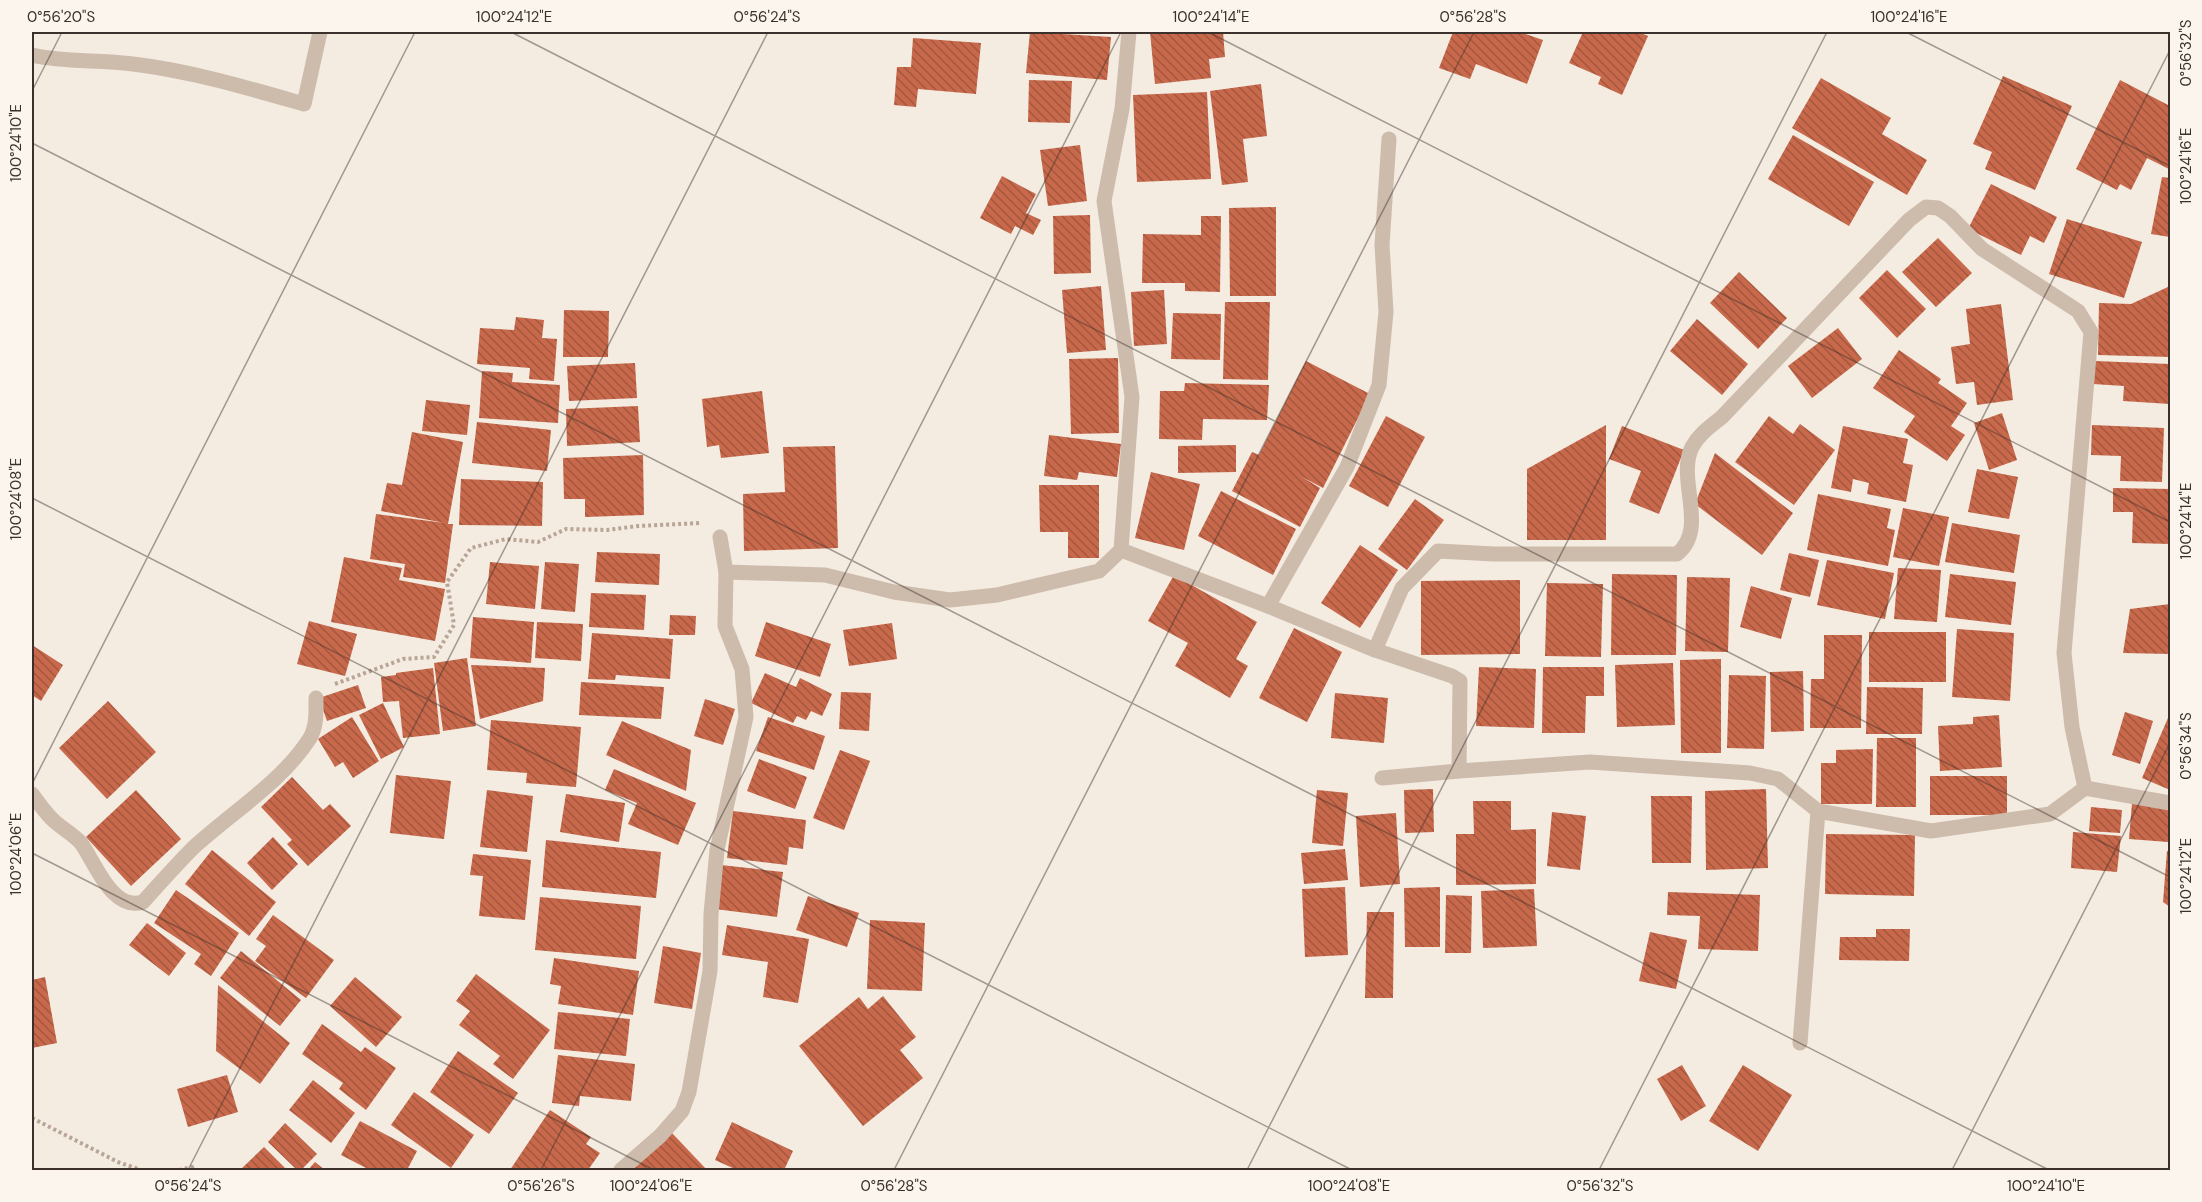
<svg xmlns="http://www.w3.org/2000/svg" width="2202" height="1202" font-family="'DM Sans',sans-serif">
<defs>
<pattern id="building-back-hatch" width="6" height="6" patternUnits="userSpaceOnUse" patternTransform="scale(1.5)"><rect width="6" height="6" fill="#c8694b"/><path d="M-1 5l2 2M0 0l6 6M5-1l2 2" fill="none" stroke="#a4573f"/></pattern>
</defs>
<rect width="100%" height="100%" fill="#f4ebe1"/>
<g fill="url(#building-back-hatch)">
<polygon points="1030,32 1111,37 1107,80 1026,73"/>
<polygon points="1150,32 1223,32 1225,57 1209,59 1211,78 1155,84"/>
<polygon points="1453,32 1520,32 1543,40 1527,84 1476,64 1470,79 1439,68"/>
<polygon points="1583,32 1638,32 1648,36 1622,95 1598,84 1601,77 1569,63"/>
<polygon points="913,38 981,43 976,94 918,89 916,107 894,105 897,67 911,67"/>
<polygon points="2003,76 2072,106 2035,190 1985,169 1992,152 1973,144"/>
<polygon points="1821,78 1891,118 1882,134 1927,160 1907,195 1792,128"/>
<polygon points="1029,80 1072,81 1070,123 1028,122"/>
<polygon points="2120,80 2170,106 2170,167 2169,169 2147,158 2131,190 2120,184 2117,190 2076,169"/>
<polygon points="1261,84 1267,136 1243,139 1248,182 1222,185 1210,91"/>
<polygon points="1207,92 1211,179 1137,182 1133,95"/>
<polygon points="1793,135 1874,182 1849,226 1768,179"/>
<polygon points="1080,145 1087,201 1048,206 1040,150"/>
<polygon points="1002,176 1036,194 1026,213 1041,220 1033,235 1015,226 1011,234 980,218"/>
<polygon points="2162,177 2170,178 2170,237 2151,234"/>
<polygon points="1991,184 2057,217 2044,243 2030,236 2021,255 1968,229"/>
<polygon points="1276,207 1276,296 1230,296 1229,208"/>
<polygon points="1090,215 1091,273 1054,274 1053,216"/>
<polygon points="1201,216 1221,216 1220,292 1185,291 1185,283 1142,283 1143,234 1201,235"/>
<polygon points="2067,219 2142,242 2124,298 2049,274"/>
<polygon points="1938,238 1972,273 1936,307 1902,272"/>
<polygon points="1887,270 1926,309 1897,338 1859,298"/>
<polygon points="1739,272 1787,318 1758,349 1710,303"/>
<polygon points="1101,286 1106,350 1067,353 1062,290"/>
<polygon points="2170,286 2170,357 2098,355 2099,303 2131,304"/>
<polygon points="1164,290 1167,344 1134,346 1131,292"/>
<polygon points="1225,302 1270,302 1268,380 1223,379"/>
<polygon points="2001,304 2013,400 1977,405 1974,382 1956,384 1951,347 1970,344 1966,309"/>
<polygon points="564,310 609,311 608,357 563,357"/>
<polygon points="1173,313 1221,314 1220,360 1171,359"/>
<polygon points="516,317 544,320 542,338 557,339 554,381 529,379 530,368 477,364 480,328 514,330"/>
<polygon points="1697,319 1748,364 1722,395 1670,351"/>
<polygon points="1838,328 1862,359 1812,398 1788,366"/>
<polygon points="1899,350 1941,379 1938,383 1967,403 1951,426 1965,435 1947,461 1904,432 1915,416 1873,388"/>
<polygon points="1118,358 1119,433 1071,434 1069,359"/>
<polygon points="1306,361 1370,394 1323,488 1302,477 1320,488 1300,527 1232,491 1252,452 1259,455"/>
<polygon points="2095,361 2170,364 2170,404 2123,401 2124,386 2093,384"/>
<polygon points="635,363 637,398 569,401 567,366"/>
<polygon points="482,371 513,373 512,382 560,385 558,423 479,418"/>
<polygon points="1185,383 1269,385 1267,420 1203,419 1202,440 1159,439 1160,391 1184,391"/>
<polygon points="762,391 769,453 721,458 719,445 707,447 702,399"/>
<polygon points="426,400 470,405 467,435 422,431"/>
<polygon points="638,406 640,442 567,446 566,409"/>
<polygon points="2002,413 2017,460 1989,470 1974,423"/>
<polygon points="1386,416 1425,437 1388,507 1349,486"/>
<polygon points="1769,416 1793,434 1800,424 1835,450 1794,505 1735,462"/>
<polygon points="477,422 551,430 547,471 472,463"/>
<polygon points="1606,425 1606,540 1527,540 1527,469"/>
<polygon points="2092,425 2164,428 2162,482 2120,481 2121,456 2091,455"/>
<polygon points="1622,426 1684,450 1659,514 1629,502 1641,471 1609,459"/>
<polygon points="1843,426 1908,439 1903,463 1913,465 1906,502 1867,494 1869,483 1853,479 1851,492 1831,488"/>
<polygon points="412,432 463,442 448,524 453,524 445,583 403,577 405,564 370,559 376,514 445,523 381,511 387,483 402,485"/>
<polygon points="1049,435 1121,444 1117,477 1079,472 1077,480 1044,476"/>
<polygon points="1236,445 1236,472 1178,473 1178,446"/>
<polygon points="835,446 838,548 744,551 743,494 785,492 783,447"/>
<polygon points="1715,453 1793,513 1762,555 1695,504"/>
<polygon points="643,455 644,515 585,517 585,499 564,499 563,458"/>
<polygon points="1977,469 2018,477 2009,519 1968,512"/>
<polygon points="1151,472 1200,484 1184,550 1135,538"/>
<polygon points="461,479 543,482 542,526 459,525"/>
<polygon points="1039,485 1099,485 1099,558 1068,558 1068,532 1040,532"/>
<polygon points="2113,488 2170,489 2170,544 2132,543 2133,512 2113,512"/>
<polygon points="1221,491 1296,529 1273,575 1198,536"/>
<polygon points="1818,494 1891,509 1887,528 1895,530 1888,566 1807,550"/>
<polygon points="1415,499 1444,520 1407,570 1378,549"/>
<polygon points="1903,508 1949,517 1939,566 1893,557"/>
<polygon points="1952,523 2020,535 2014,573 1945,562"/>
<polygon points="1360,545 1398,570 1360,628 1321,603"/>
<polygon points="597,552 660,554 659,585 595,582"/>
<polygon points="1789,553 1819,560 1810,597 1780,590"/>
<polygon points="344,557 402,568 399,580 445,589 435,641 331,622"/>
<polygon points="1827,560 1894,573 1885,619 1817,605"/>
<polygon points="490,562 539,566 535,609 486,604"/>
<polygon points="545,562 579,564 575,612 541,609"/>
<polygon points="1898,568 1941,570 1937,622 1894,619"/>
<polygon points="1612,574 1677,575 1676,655 1611,655"/>
<polygon points="1950,574 2016,582 2011,625 1945,617"/>
<polygon points="1174,575 1257,622 1236,659 1248,666 1230,698 1175,666 1188,643 1148,621"/>
<polygon points="1687,577 1730,578 1728,652 1685,651"/>
<polygon points="1520,580 1520,654 1421,655 1421,581"/>
<polygon points="1547,583 1603,584 1601,657 1545,656"/>
<polygon points="1751,586 1792,598 1781,639 1740,627"/>
<polygon points="591,593 646,595 644,630 589,627"/>
<polygon points="2170,604 2170,654 2123,653 2130,609"/>
<polygon points="670,615 696,616 695,635 669,635"/>
<polygon points="473,617 534,622 531,663 470,658"/>
<polygon points="309,621 357,634 345,676 297,664"/>
<polygon points="537,622 583,624 581,661 535,658"/>
<polygon points="766,622 831,644 820,677 755,656"/>
<polygon points="892,623 897,659 849,666 843,630"/>
<polygon points="1294,628 1342,652 1307,722 1259,698"/>
<polygon points="1957,629 2014,633 2010,701 1952,697"/>
<rect x="1869" y="632" width="77" height="50"/>
<polygon points="592,633 673,639 670,679 616,675 615,680 588,679"/>
<polygon points="1824,635 1862,635 1861,728 1810,728 1811,679 1824,679"/>
<polygon points="32,645 63,665 41,701 32,695"/>
<polygon points="467,658 476,726 443,731 434,663"/>
<polygon points="1721,659 1721,753 1681,753 1680,660"/>
<polygon points="1673,663 1675,725 1617,727 1615,665"/>
<polygon points="471,665 545,668 543,701 480,719"/>
<polygon points="1479,667 1536,669 1534,728 1476,726"/>
<polygon points="1543,667 1604,667 1604,696 1586,696 1585,733 1542,733"/>
<polygon points="433,668 440,734 403,738 399,701 383,702 381,677 396,675 396,673"/>
<polygon points="1803,671 1804,731 1771,732 1770,672"/>
<polygon points="765,673 796,687 800,678 832,694 822,716 811,711 806,720 797,716 793,723 751,703"/>
<polygon points="1729,675 1766,676 1764,749 1727,748"/>
<polygon points="581,682 664,687 661,719 579,715"/>
<polygon points="358,685 366,708 327,721 319,698"/>
<polygon points="1867,687 1923,688 1922,734 1866,734"/>
<polygon points="841,692 871,693 869,731 839,729"/>
<polygon points="1335,693 1388,698 1384,743 1331,738"/>
<polygon points="705,699 735,709 723,745 694,736"/>
<polygon points="108,701 156,752 107,799 59,748"/>
<polygon points="383,703 404,747 381,759 359,715"/>
<polygon points="2125,712 2153,721 2140,764 2112,755"/>
<polygon points="1999,715 2002,767 1940,771 1938,726 1973,724 1973,717"/>
<polygon points="352,717 379,761 353,778 343,762 335,767 318,739"/>
<polygon points="768,717 825,736 814,770 756,751"/>
<polygon points="2168,718 2170,719 2170,790 2142,778"/>
<polygon points="491,720 581,727 576,787 526,783 527,773 487,770"/>
<polygon points="622,721 691,750 686,791 606,755"/>
<polygon points="1877,738 1916,738 1916,807 1876,807"/>
<polygon points="1873,749 1872,804 1821,804 1821,763 1836,763 1836,750"/>
<polygon points="840,750 870,761 844,830 813,818"/>
<polygon points="759,759 807,777 795,809 747,791"/>
<polygon points="614,769 696,803 678,845 628,824 637,803 605,790"/>
<polygon points="396,775 451,781 444,839 390,833"/>
<rect x="1930" y="776" width="77" height="39"/>
<polygon points="292,777 323,810 330,804 351,826 308,866 287,844 292,840 261,807"/>
<polygon points="1433,789 1434,832 1405,833 1404,790"/>
<polygon points="1766,789 1768,868 1706,870 1705,791"/>
<polygon points="136,790 181,839 131,886 86,837"/>
<polygon points="487,790 533,796 527,852 480,847"/>
<polygon points="1317,790 1348,793 1343,846 1312,843"/>
<polygon points="566,794 625,803 619,842 560,832"/>
<polygon points="1651,796 1692,796 1691,863 1652,863"/>
<polygon points="1473,801 1511,801 1511,830 1536,829 1536,884 1456,885 1456,834 1474,834"/>
<polygon points="2132,803 2170,810 2168,842 2129,839"/>
<polygon points="2091,807 2122,810 2120,833 2089,831"/>
<polygon points="733,811 806,820 803,849 789,847 787,865 727,858"/>
<polygon points="1552,812 1586,816 1580,870 1547,866"/>
<polygon points="1396,813 1400,884 1360,887 1356,816"/>
<polygon points="2073,832 2121,836 2117,872 2071,868"/>
<polygon points="1826,834 1915,835 1914,896 1825,894"/>
<polygon points="273,837 298,864 272,890 247,863"/>
<polygon points="546,840 661,852 656,898 542,887"/>
<polygon points="1345,849 1348,880 1304,884 1301,853"/>
<polygon points="212,850 276,902 249,936 185,884"/>
<polygon points="2167,851 2170,851 2170,907 2163,902"/>
<polygon points="473,854 531,860 525,920 479,916 483,876 470,875"/>
<polygon points="721,865 783,872 777,917 715,909"/>
<polygon points="1345,887 1348,955 1305,957 1302,889"/>
<polygon points="1440,887 1440,947 1405,947 1404,888"/>
<polygon points="1534,889 1537,946 1483,948 1481,891"/>
<polygon points="176,890 239,933 211,976 194,964 201,954 154,923"/>
<polygon points="1668,892 1760,895 1758,951 1698,949 1700,916 1667,915"/>
<polygon points="1446,895 1472,896 1471,953 1445,953"/>
<polygon points="808,896 859,913 847,947 796,930"/>
<polygon points="540,897 641,906 636,959 535,950"/>
<polygon points="1367,912 1394,912 1393,998 1365,998"/>
<polygon points="273,915 334,960 306,998 255,961 266,946 256,939"/>
<polygon points="870,920 925,923 922,991 867,989"/>
<polygon points="147,923 186,953 169,976 129,945"/>
<polygon points="727,925 809,939 798,1003 763,997 768,962 722,955"/>
<polygon points="1876,929 1910,929 1909,961 1839,960 1840,937 1876,937"/>
<polygon points="1650,932 1687,940 1676,989 1639,981"/>
<polygon points="663,946 701,953 692,1009 654,1003"/>
<polygon points="241,951 301,1000 280,1026 220,978"/>
<polygon points="554,958 639,971 633,1015 558,1004 561,986 550,984"/>
<polygon points="476,974 550,1030 513,1079 493,1064 500,1056 459,1025 470,1011 456,1001"/>
<polygon points="45,977 57,1043 32,1048 32,980"/>
<polygon points="355,977 402,1017 376,1047 330,1006"/>
<polygon points="218,985 290,1043 260,1084 216,1051"/>
<polygon points="883,996 916,1037 900,1050 923,1078 863,1126 799,1046 859,997 868,1009"/>
<polygon points="558,1012 630,1019 626,1056 554,1049"/>
<polygon points="322,1024 361,1052 365,1047 396,1068 366,1110 339,1089 343,1083 302,1054"/>
<polygon points="458,1051 518,1093 489,1134 430,1092"/>
<polygon points="558,1055 635,1064 631,1101 580,1096 579,1106 552,1103"/>
<polygon points="1682,1065 1706,1106 1681,1121 1657,1079"/>
<polygon points="1743,1065 1792,1095 1758,1151 1709,1121"/>
<polygon points="227,1075 238,1112 188,1127 177,1089"/>
<polygon points="313,1080 355,1113 331,1143 289,1110"/>
<polygon points="414,1092 474,1135 451,1168 391,1125"/>
<polygon points="550,1110 591,1137 586,1144 600,1153 588,1170 510,1170"/>
<polygon points="360,1121 417,1151 407,1170 370,1170 341,1155"/>
<polygon points="732,1122 793,1151 784,1170 737,1170 715,1160"/>
<polygon points="285,1123 317,1154 301,1170 297,1170 268,1142"/>
<polygon points="672,1133 707,1170 631,1170"/>
<polygon points="264,1147 287,1170 240,1170"/>
<polygon points="315,1162 325,1170 308,1170"/>
</g>
<g fill="none" stroke-linecap="round" stroke-linejoin="round">
<g stroke="#b9a596" stroke-width="4" stroke-dasharray="3 3" stroke-linecap="butt">
<polyline points="335,684 403,659 434,657 454,625 447,582 471,548 506,539 538,542 566,529 607,530 638,526 701,523"/>
<polyline points="32,1118 118,1162 141,1170"/>
<polyline points="179,1170 192,1167 193,1170"/>
</g>
<g stroke="#cdbbac" stroke-width="15">
<path d="M32 55C65 63 99 59 133 64 191 71 248 88 304 104L320 32"/>
<polyline points="1121,550 1132,397 1104,201 1122,109 1129,32"/>
<polyline points="726,572 825,575 894,592 950,600 997,595 1099,571 1121,550 1268,606 1375,650 1452,676 1460,681 1459,771"/>
<polyline points="1268,606 1347,467 1379,385 1386,312 1382,245 1389,139"/>
<path d="M1375 650 1402 588 1438 551 1494 554H1677C1709 528 1676 480 1692 447 1699 434 1711 426 1722 417L1909 220 1926 207 1938 208 1950 216 1982 249 2078 311 2091 332 2064 653 2072 727 2085 788"/>
<polyline points="1382,778 1459,771 1590,762 1750,773 1778,779 1818,811 1931,831 2050,814 2085,788 2170,803"/>
<path d="M32 794C38 802 45 812 52 819 61 828 73 834 81 843 95 862 112 912 143 902 160 883 176 865 193 848 232 812 281 783 310 738 317 726 316 711 316 698"/>
<polyline points="1800,1043 1818,811"/>
<polyline points="621,1170 660,1136 682,1111 689,1092 710,971 711,914 717,850 746,717 742,669 725,626 726,572 720,537"/>
</g>
</g>
<path fill="none" stroke="#3b302b" stroke-width="1.5" stroke-opacity="0.45" d="M511 32 2170 877M1208 32 2170 522M1906 32 2170 166M32 91 62 32M32 143 2049 1170M32 498 1352 1170M32 784 415 32M32 853 654 1170M188 1170 768 32M541 1170 1121 32M894 1170 1474 32M1247 1170 1827 32M1599 1170 2170 50M1952 1170 2170 743"/>
<rect width="2202" height="1202" fill="none" stroke="#fbf5ee" stroke-width="66"/>
<rect x="33" y="33" width="2136" height="1136" fill="none" stroke="#3b302b" stroke-width="2"/>
<g font-size="15" text-anchor="middle" fill="#3b302b">
<text x="61" y="22">0°56'20"S</text>
<text x="514" y="22">100°24'12"E</text>
<text x="767" y="22">0°56'24"S</text>
<text x="1211" y="22">100°24'14"E</text>
<text x="1473" y="22">0°56'28"S</text>
<text x="1909" y="22">100°24'16"E</text>
<text transform="translate(2186 53) rotate(-90)" y="5">0°56'32"S</text>
<text transform="translate(16 143) rotate(-90)" y="5">100°24'10"E</text>
<text transform="translate(2186 166) rotate(-90)" y="5">100°24'16"E</text>
<text transform="translate(16 499) rotate(-90)" y="5">100°24'08"E</text>
<text transform="translate(2186 521) rotate(-90)" y="5">100°24'14"E</text>
<text transform="translate(2186 746) rotate(-90)" y="5">0°56'34"S</text>
<text transform="translate(16 854) rotate(-90)" y="5">100°24'06"E</text>
<text transform="translate(2186 876) rotate(-90)" y="5">100°24'12"E</text>
<text x="188" y="1191">0°56'24"S</text>
<text x="541" y="1191">0°56'26"S</text>
<text x="651" y="1191">100°24'06"E</text>
<text x="894" y="1191">0°56'28"S</text>
<text x="1349" y="1191">100°24'08"E</text>
<text x="1600" y="1191">0°56'32"S</text>
<text x="2046" y="1191">100°24'10"E</text>
</g>
</svg>
